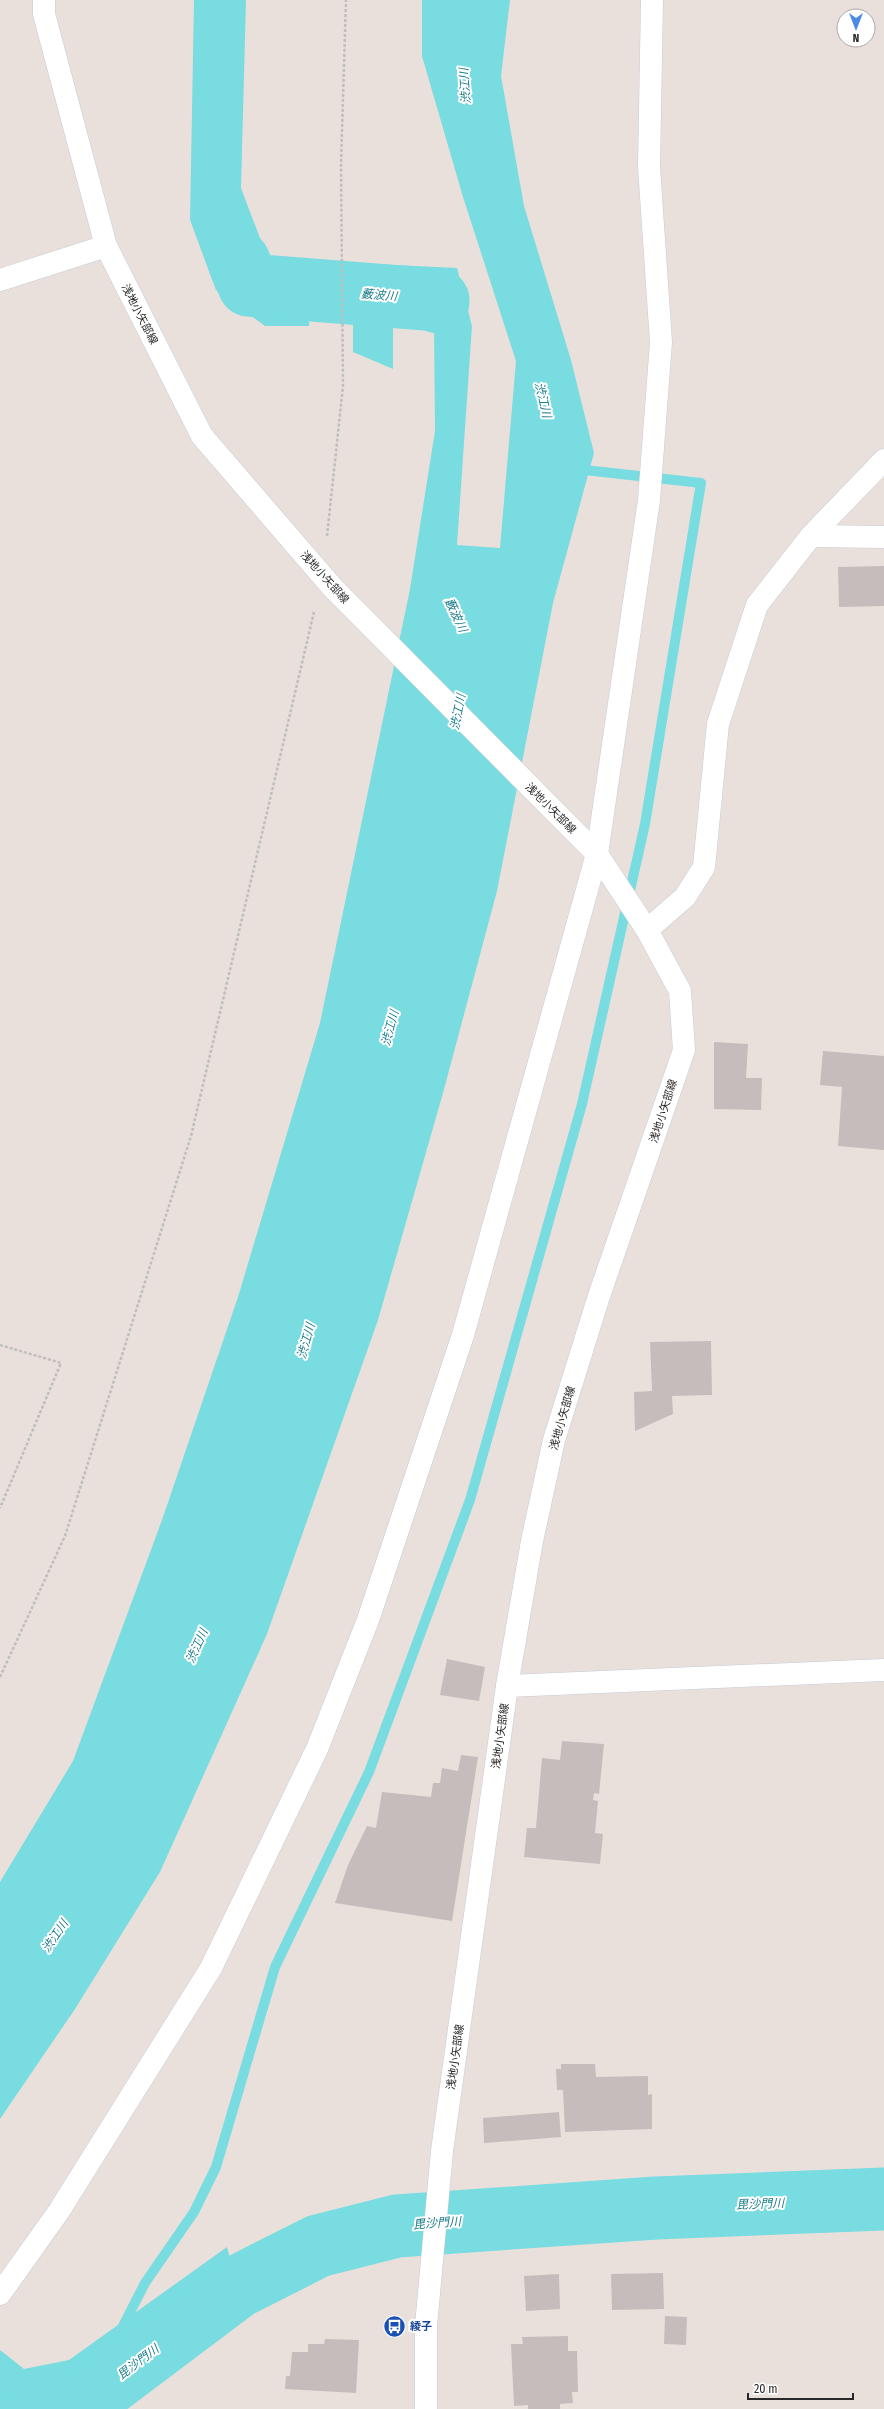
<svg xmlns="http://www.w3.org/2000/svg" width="884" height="2409" font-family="'Fira Sans Condensed','Noto Sans JP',sans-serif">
<rect width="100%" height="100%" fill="#e9e0db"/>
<g fill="#78dce1">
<polygon points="194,0 246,0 241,188 269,262 312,270 309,326 265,326 216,290 190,220"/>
<polygon points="422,0 510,0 501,76 524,206 571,360 594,453 553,603 497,891 443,1093 378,1320 267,1634 160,1872 75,2009 0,2119 0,1882 73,1761 162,1520 238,1297 320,1023 410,589 435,431 434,325 393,323 393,369 353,352 353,263 457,268 472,326 457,545 500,548 516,361 463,197 422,56"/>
<polygon points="227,2247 244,2313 105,2409 0,2409 0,2350 24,2369 69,2360"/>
</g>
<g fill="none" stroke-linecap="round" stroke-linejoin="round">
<polyline stroke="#78dce1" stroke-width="10" points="121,2330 145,2283 194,2212 216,2167 275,1967 369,1772 470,1500 582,1104 645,824 701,483 576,469"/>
<g stroke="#78dce1" stroke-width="63">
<polyline points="239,262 249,285 438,300 438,302"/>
<polyline points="41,2409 83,2403 237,2287 318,2246 397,2226 656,2208 884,2199"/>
</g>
</g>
<g fill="#c4bdbb">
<polygon points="884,566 884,606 839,607 838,567"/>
<polygon points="714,1042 748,1044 746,1078 762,1078 761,1110 714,1109"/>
<polygon points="823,1051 884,1056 884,1150 838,1146 842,1087 820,1085"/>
<polygon points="711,1341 712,1395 672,1396 673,1414 635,1431 634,1392 652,1391 650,1342"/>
<polygon points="447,1659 485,1667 479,1701 440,1695"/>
<polygon points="562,1741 604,1744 599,1794 594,1793 593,1800 598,1801 595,1833 603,1834 600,1864 524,1857 527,1828 536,1828 542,1758 560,1760"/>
<polygon points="461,1755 478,1757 452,1921 335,1903 348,1865 367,1826 376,1828 382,1792 431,1797 433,1783 440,1783 442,1768 458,1771"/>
<polygon points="561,2064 595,2064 596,2077 648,2076 648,2095 652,2094 652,2129 565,2132 563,2090 557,2090 556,2069 561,2069"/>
<polygon points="559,2112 561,2137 484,2143 483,2118"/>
<polygon points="663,2273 664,2309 612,2310 611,2274"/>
<polygon points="559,2274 560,2309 526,2311 524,2276"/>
<polygon points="665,2316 687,2317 686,2345 664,2344"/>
<polygon points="568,2336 568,2351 577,2351 578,2392 572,2392 573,2403 560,2404 560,2409 528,2409 528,2405 514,2406 511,2344 523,2344 522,2337"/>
<polygon points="325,2339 359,2340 356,2393 285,2389 286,2376 290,2376 292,2352 308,2352 308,2344 324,2344"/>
</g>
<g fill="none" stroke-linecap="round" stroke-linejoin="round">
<defs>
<g id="street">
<polyline points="0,280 106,246"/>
<polyline points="811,536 884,537"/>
<polyline points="647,930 685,897 704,867 718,724 757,605 811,536 884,460"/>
<polyline points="507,1686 884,1670"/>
<polyline points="0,2294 59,2211 211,1968 317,1749 368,1620 463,1335 597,854 649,500 661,342 649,167 652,0"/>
</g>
<polyline id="secondary" points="44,0 44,14 106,246 202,436 333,588 597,854 647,930 680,991 684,1050 599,1296 554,1440 532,1541 507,1686 442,2151 426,2326 426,2409"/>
</defs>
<use href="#street" stroke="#c6ccd5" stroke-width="23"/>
<use href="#secondary" stroke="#c6ccd5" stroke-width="23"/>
<g stroke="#bebebe" stroke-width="2.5" stroke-dasharray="3 2" stroke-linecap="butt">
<polyline points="327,536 343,386 341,164 346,0"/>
<polyline points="0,1345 61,1363 0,1508"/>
<polyline points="0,1677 65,1536 191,1136 314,612"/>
</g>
<use href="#street" stroke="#fff" stroke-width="22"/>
<use href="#secondary" stroke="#fff" stroke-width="22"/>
</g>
<defs>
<symbol id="bus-disc" viewBox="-11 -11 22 22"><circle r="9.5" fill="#1a4fb4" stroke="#fff"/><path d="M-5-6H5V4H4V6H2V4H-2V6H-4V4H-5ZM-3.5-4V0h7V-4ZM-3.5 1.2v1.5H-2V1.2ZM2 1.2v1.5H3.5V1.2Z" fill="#fff"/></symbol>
</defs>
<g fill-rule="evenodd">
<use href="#bus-disc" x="382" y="2314" width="25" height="25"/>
</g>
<g text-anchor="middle" stroke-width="4" stroke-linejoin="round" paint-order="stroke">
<g font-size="11" fill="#282828" stroke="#fff">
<text transform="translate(140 314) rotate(63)" y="4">浅地小矢部線</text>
<text transform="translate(325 577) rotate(48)" y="4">浅地小矢部線</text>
<text transform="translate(551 808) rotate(45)" y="4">浅地小矢部線</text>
<text transform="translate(663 1111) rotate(-72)" y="4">浅地小矢部線</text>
<text transform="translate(562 1418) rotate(-74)" y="4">浅地小矢部線</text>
<text transform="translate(500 1736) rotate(-82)" y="4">浅地小矢部線</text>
<text transform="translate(455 2057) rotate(-82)" y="4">浅地小矢部線</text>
</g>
<g font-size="11" font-weight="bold" fill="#164399" stroke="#fff" text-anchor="start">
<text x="410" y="2330">綾子</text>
</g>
<g font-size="12" font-style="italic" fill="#1a7b8a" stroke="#fff">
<text transform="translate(465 86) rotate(-94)" y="4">渋江川</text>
<text transform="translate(379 295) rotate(5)" y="4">藪波川</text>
<text transform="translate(543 400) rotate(77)" y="4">渋江川</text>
<text transform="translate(456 615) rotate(65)" y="4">藪波川</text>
<text transform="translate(458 712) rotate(-79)" y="4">渋江川</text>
<text transform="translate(390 1028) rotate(-75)" y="4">渋江川</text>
<text transform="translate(306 1341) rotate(-74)" y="4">渋江川</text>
<text transform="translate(197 1646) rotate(-66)" y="4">渋江川</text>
<text transform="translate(55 1936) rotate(-56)" y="4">渋江川</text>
<text transform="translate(760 2204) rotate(-2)" y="4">毘沙門川</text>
<text transform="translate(437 2223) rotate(-4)" y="4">毘沙門川</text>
<text transform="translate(138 2362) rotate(-37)" y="4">毘沙門川</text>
</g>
</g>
<g transform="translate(856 28) rotate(180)"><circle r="19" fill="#ffffff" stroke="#a9a9a9"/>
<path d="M0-3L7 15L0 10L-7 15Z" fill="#4a89e7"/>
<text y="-6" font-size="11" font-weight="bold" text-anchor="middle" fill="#282828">N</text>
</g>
<path d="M748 2393v6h105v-6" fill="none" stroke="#282828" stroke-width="2"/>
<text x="754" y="2393" font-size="12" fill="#282828" stroke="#ffffff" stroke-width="3" paint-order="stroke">20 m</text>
</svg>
